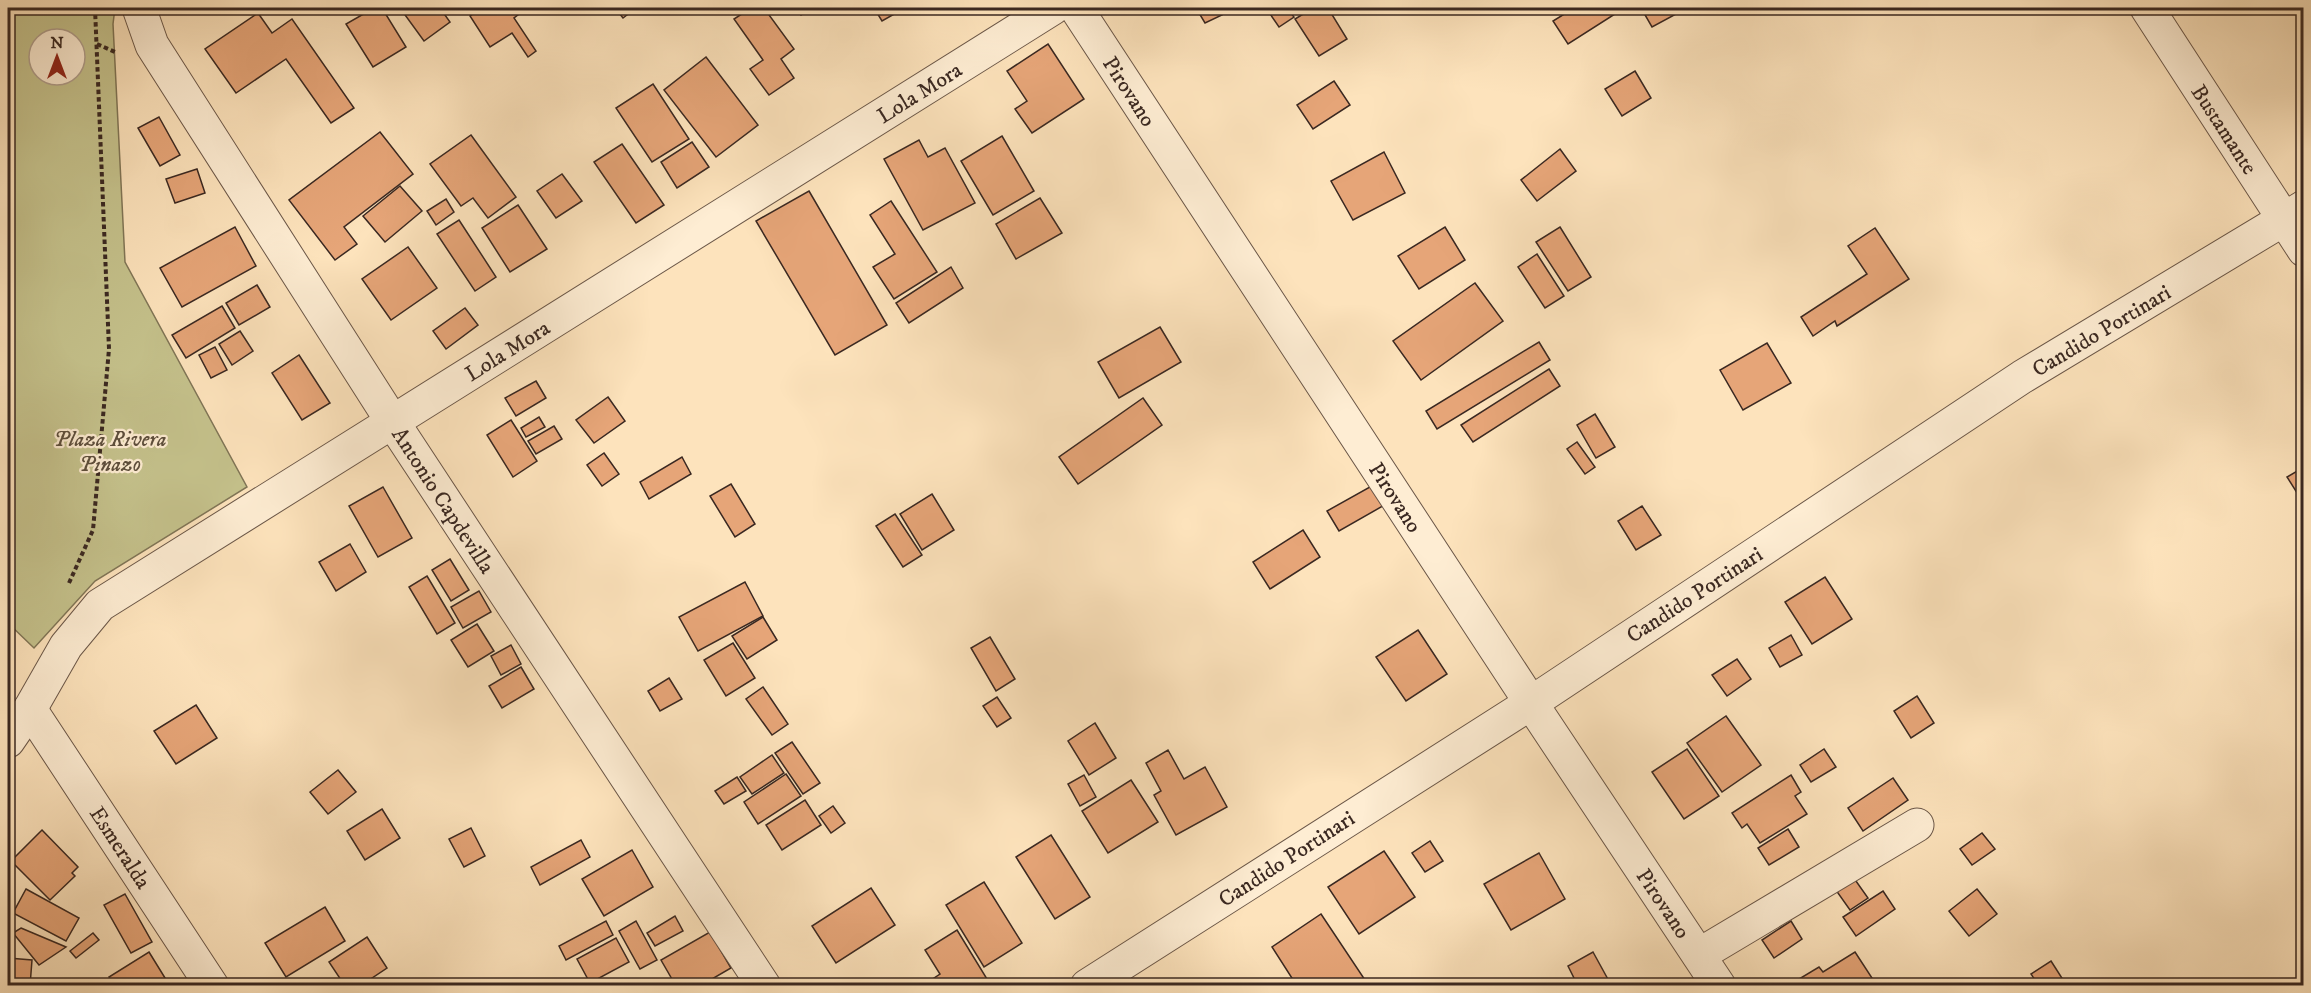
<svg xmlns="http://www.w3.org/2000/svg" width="2311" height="993" font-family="'IM FELL DW Pica',serif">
<rect width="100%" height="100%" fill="#fde3bc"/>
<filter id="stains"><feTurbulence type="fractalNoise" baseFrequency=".00333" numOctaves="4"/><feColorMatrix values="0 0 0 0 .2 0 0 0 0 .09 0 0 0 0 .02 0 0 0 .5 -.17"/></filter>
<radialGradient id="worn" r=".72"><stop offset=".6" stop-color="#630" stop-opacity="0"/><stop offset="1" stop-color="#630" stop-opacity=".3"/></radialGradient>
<path fill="#c5c28c" stroke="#807556" stroke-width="1.5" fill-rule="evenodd" d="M8 8H115L113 24 125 262 247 487 95 581 34 648 8 623ZM39 39H75V75H39Z"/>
<g fill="#e6a578" stroke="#3a2821" stroke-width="1.5">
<polygon points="374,8 382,8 406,47 373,67 346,24"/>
<polygon points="400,8 440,8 450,22 424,41"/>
<polygon points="482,8 527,8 514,18 536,51 528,57 512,33 490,47 470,16"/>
<polygon points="615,8 636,8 623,18"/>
<polygon points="751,8 764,8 794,49 781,59 794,78 769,95 750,69 763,60 734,19"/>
<polygon points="796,8 813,8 801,15"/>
<polygon points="874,8 905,8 882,21"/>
<polygon points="1196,8 1218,8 1222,15 1205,23"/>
<polygon points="1266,8 1287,8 1294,17 1279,27"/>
<polygon points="1313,8 1328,8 1347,39 1319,56 1295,19"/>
<polygon points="1574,8 1611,8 1615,14 1568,44 1553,21"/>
<polygon points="1641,8 1675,8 1678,13 1652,27"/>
<polygon points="258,13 272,33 292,19 354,108 331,123 286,59 236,93 205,49"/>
<polygon points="1048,44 1084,99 1032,133 1015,109 1027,101 1007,71"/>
<polygon points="706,57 758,125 716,157 664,90"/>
<polygon points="1635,71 1651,98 1622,116 1605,89"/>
<polygon points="1334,81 1350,105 1313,129 1297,105"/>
<polygon points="653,84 689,139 652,162 616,108"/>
<polygon points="159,117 180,155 160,166 138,128"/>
<polygon points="380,132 413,174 344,227 357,244 335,260 289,200"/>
<polygon points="471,135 516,197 488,218 473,198 461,206 430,164"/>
<polygon points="1002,136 1034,191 993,215 961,161"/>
<polygon points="919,140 928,157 945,148 975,203 923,230 884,159"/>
<polygon points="692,142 709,167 677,188 661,162"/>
<polygon points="622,144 664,205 636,223 594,162"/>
<polygon points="1560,149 1576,171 1537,201 1521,180"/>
<polygon points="1384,152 1405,193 1353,220 1331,181"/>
<polygon points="197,169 205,193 175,203 166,179"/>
<polygon points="562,174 582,201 556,218 537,191"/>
<polygon points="400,186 422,211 385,242 363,216"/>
<polygon points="809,191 887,325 835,355 756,221"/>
<polygon points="1040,198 1062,233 1016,259 996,224"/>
<polygon points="446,199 454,212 436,225 427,211"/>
<polygon points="891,201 937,272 894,299 873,267 895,254 870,215"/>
<polygon points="518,205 547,249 510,272 482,228"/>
<polygon points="459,220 496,277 475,291 437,234"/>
<polygon points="235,227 256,266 182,307 160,268"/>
<polygon points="1445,227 1465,260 1419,289 1398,256"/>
<polygon points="1560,227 1591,277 1568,291 1536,242"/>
<polygon points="1875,228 1909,279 1837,326 1835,321 1813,336 1801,317 1867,274 1848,246"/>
<polygon points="408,247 437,288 391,320 362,279"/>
<polygon points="1537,254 1564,296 1545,308 1518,267"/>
<polygon points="951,267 963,288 909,323 896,303"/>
<polygon points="1475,283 1503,321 1421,380 1393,341"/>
<polygon points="257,285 270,307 239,325 226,303"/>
<polygon points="222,306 235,328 186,358 172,335"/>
<polygon points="465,308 478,325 446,349 433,331"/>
<polygon points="1160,327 1181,362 1119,398 1098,362"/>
<polygon points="240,331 253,351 232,365 219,344"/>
<polygon points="1539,342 1550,360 1437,429 1426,411"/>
<polygon points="1767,343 1791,383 1743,410 1720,370"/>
<polygon points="215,347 227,370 211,378 199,355"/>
<polygon points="299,355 330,403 302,420 272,373"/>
<polygon points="1549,369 1560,386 1473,442 1461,425"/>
<polygon points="536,381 546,398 516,416 505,398"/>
<polygon points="608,397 625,421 594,443 576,420"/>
<polygon points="1143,398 1162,425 1078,484 1059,457"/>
<polygon points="1595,414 1615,447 1596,458 1577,425"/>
<polygon points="539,417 545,427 526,437 521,428"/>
<polygon points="511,420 537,461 513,477 487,435"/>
<polygon points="554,426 562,439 536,454 528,441"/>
<polygon points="1577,442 1595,467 1585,474 1567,449"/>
<polygon points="604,453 619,474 602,486 587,465"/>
<polygon points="682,457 691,474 649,499 640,482"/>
<polygon points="2304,467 2304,504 2287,477"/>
<polygon points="1377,483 1388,503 1339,531 1327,511"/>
<polygon points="731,484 755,524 735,537 710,496"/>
<polygon points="383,487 412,538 378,557 349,506"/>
<polygon points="932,494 954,530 922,550 900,514"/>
<polygon points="1642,506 1661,535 1636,550 1618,521"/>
<polygon points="895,514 922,555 903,567 876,526"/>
<polygon points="1303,530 1320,557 1270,589 1253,562"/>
<polygon points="350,544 366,572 336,591 319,562"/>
<polygon points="450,559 469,590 451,601 432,570"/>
<polygon points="427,576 455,623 437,634 409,587"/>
<polygon points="1825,577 1852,619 1812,644 1785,602"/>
<polygon points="745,582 763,616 698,651 679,617"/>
<polygon points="479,591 491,612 463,628 451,607"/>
<polygon points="763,617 777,640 747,659 732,636"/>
<polygon points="477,624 494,651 468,667 451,640"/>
<polygon points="1418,630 1447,674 1406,701 1376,657"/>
<polygon points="1791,635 1802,655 1780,667 1769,648"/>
<polygon points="990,637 1015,679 996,691 971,648"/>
<polygon points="733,643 755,678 726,696 704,660"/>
<polygon points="511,645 521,664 501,675 491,656"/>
<polygon points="1737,659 1751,679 1727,696 1712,675"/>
<polygon points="521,667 534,689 502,708 489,686"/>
<polygon points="669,678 682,699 660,711 648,691"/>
<polygon points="763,687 788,724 772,735 746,699"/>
<polygon points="1917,696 1934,723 1911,738 1894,711"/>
<polygon points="997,697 1011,718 997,727 983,706"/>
<polygon points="196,705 217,738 176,764 154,731"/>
<polygon points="1726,716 1761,765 1722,792 1687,743"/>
<polygon points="1095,723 1116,758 1089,775 1068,741"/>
<polygon points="792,742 820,783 803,794 775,753"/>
<polygon points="1687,749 1719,796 1684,819 1652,772"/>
<polygon points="1824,749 1836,767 1811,782 1800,765"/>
<polygon points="1168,750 1184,779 1205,767 1227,807 1176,835 1154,795 1161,791 1146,763"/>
<polygon points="772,755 784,773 752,794 740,777"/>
<polygon points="338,770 356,792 328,814 310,792"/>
<polygon points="786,774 801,796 758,824 744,802"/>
<polygon points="1084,775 1096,797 1080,806 1068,784"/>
<polygon points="1791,775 1801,792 1795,796 1807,814 1760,843 1747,824 1742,828 1732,813"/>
<polygon points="737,777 746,791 724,804 715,791"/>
<polygon points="1893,778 1908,800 1863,831 1848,808"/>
<polygon points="1131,780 1158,822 1108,853 1082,811"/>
<polygon points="805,800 821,825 782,850 766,825"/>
<polygon points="833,806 845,823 831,833 819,816"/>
<polygon points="382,809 400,838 365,860 347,831"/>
<polygon points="471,828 485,856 464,867 449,839"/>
<polygon points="1788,829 1799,847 1769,865 1758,848"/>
<polygon points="42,830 78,867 72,873 75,876 50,900 11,861"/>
<polygon points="1982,833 1995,849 1972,865 1960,849"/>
<polygon points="1051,835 1090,897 1055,919 1016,857"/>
<polygon points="581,840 590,857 540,885 531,867"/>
<polygon points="1430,841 1443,861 1425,872 1412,853"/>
<polygon points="632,850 653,887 604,916 582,879"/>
<polygon points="1384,851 1415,897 1359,934 1328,887"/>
<polygon points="1539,853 1565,899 1511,930 1484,884"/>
<polygon points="1851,874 1868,898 1850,910 1833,886"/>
<polygon points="984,882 1022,943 984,967 946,905"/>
<polygon points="871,888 895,925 836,963 812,926"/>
<polygon points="26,889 79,918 66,941 13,913"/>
<polygon points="1977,889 1997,914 1969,936 1949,911"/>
<polygon points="1883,891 1895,909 1856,936 1843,917"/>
<polygon points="125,894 152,942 131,953 104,905"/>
<polygon points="325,907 345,941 286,977 265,943"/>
<polygon points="1321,914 1369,986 1297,986 1272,947"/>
<polygon points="675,916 683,931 655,946 647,933"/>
<polygon points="606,921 613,935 566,960 559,946"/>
<polygon points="636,921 657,960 640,969 619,931"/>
<polygon points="1791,921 1802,939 1774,958 1762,940"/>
<polygon points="21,928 66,947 39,965 13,933"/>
<polygon points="957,930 987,979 976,986 922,986 940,974 925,950"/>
<polygon points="710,932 731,968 700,986 676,986 661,960"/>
<polygon points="93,933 99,940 76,958 70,951"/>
<polygon points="367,937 387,968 360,986 345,986 329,962"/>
<polygon points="616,938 629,962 590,983 577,959"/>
<polygon points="149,952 170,986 115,986 109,977"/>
<polygon points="1593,952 1610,983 1605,986 1578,986 1568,966"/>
<polygon points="1855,952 1872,978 1860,986 1796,986 1794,982 1819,967 1823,972"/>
<polygon points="8,958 32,960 30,986 8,986"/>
<polygon points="2051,961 2067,986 2039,986 2031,974"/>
</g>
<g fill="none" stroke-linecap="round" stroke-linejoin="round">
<defs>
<g id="minor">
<polyline points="139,8 152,45 392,421 764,986"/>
<polyline points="1076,8 1531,703 1719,986"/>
<polyline points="2147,8 2304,250"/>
<polyline points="30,709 212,986"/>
<polyline points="8,741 30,709 66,646 100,605 1053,8"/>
<polyline points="1699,955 1917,825"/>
<polyline points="1087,986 1531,703 2022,377 2304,207"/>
</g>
</defs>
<use href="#minor" stroke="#6b5748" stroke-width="35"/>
<g stroke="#3a2821" stroke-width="4" stroke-dasharray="4.5 3" stroke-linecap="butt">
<polyline points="97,44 115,52"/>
<polyline points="69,583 93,530 109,349 95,8"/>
</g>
<use href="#minor" stroke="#feedd3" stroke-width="33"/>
</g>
<g text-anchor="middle" stroke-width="4.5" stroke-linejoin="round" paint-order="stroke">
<g font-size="22" fill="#3a2821" stroke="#feedd3">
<text transform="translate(1130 91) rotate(57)" y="8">Pirovano</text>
<text transform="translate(919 92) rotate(-32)" y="8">Lola Mora</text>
<text transform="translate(2225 129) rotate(57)" y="8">Bustamante</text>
<text transform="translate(2101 330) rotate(-31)" y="8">Candido Portinari</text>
<text transform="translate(507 350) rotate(-32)" y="8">Lola Mora</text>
<text transform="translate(1396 497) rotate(57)" y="8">Pirovano</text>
<text transform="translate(444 500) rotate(57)" y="8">Antonio Capdevilla</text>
<text transform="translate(1694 594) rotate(-33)" y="8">Candido Portinari</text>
<text transform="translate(121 847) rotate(57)" y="8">Esmeralda</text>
<text transform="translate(1286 858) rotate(-33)" y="8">Candido Portinari</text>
<text transform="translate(1664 903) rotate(56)" y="8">Pirovano</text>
</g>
<g font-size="22" font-style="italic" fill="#5d4e3c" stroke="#feedd3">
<text x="110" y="446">Plaza Rivera<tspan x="110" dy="25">Pinazo</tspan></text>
</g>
</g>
<rect width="2311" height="993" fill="none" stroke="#fde3bc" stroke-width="30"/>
<rect x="9" y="9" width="2293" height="975" fill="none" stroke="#3a2821" stroke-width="3"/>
<rect x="15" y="15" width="2281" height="963" fill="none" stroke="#3a2821" stroke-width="1.5"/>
<g transform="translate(57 57)"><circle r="28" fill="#feedd3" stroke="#b09e8c" stroke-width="1.5"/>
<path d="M0-4.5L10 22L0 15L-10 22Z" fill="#8f2418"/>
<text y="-9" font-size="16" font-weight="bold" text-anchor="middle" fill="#3a2821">N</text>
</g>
<rect width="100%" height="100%" filter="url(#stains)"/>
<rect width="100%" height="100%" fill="url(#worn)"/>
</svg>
